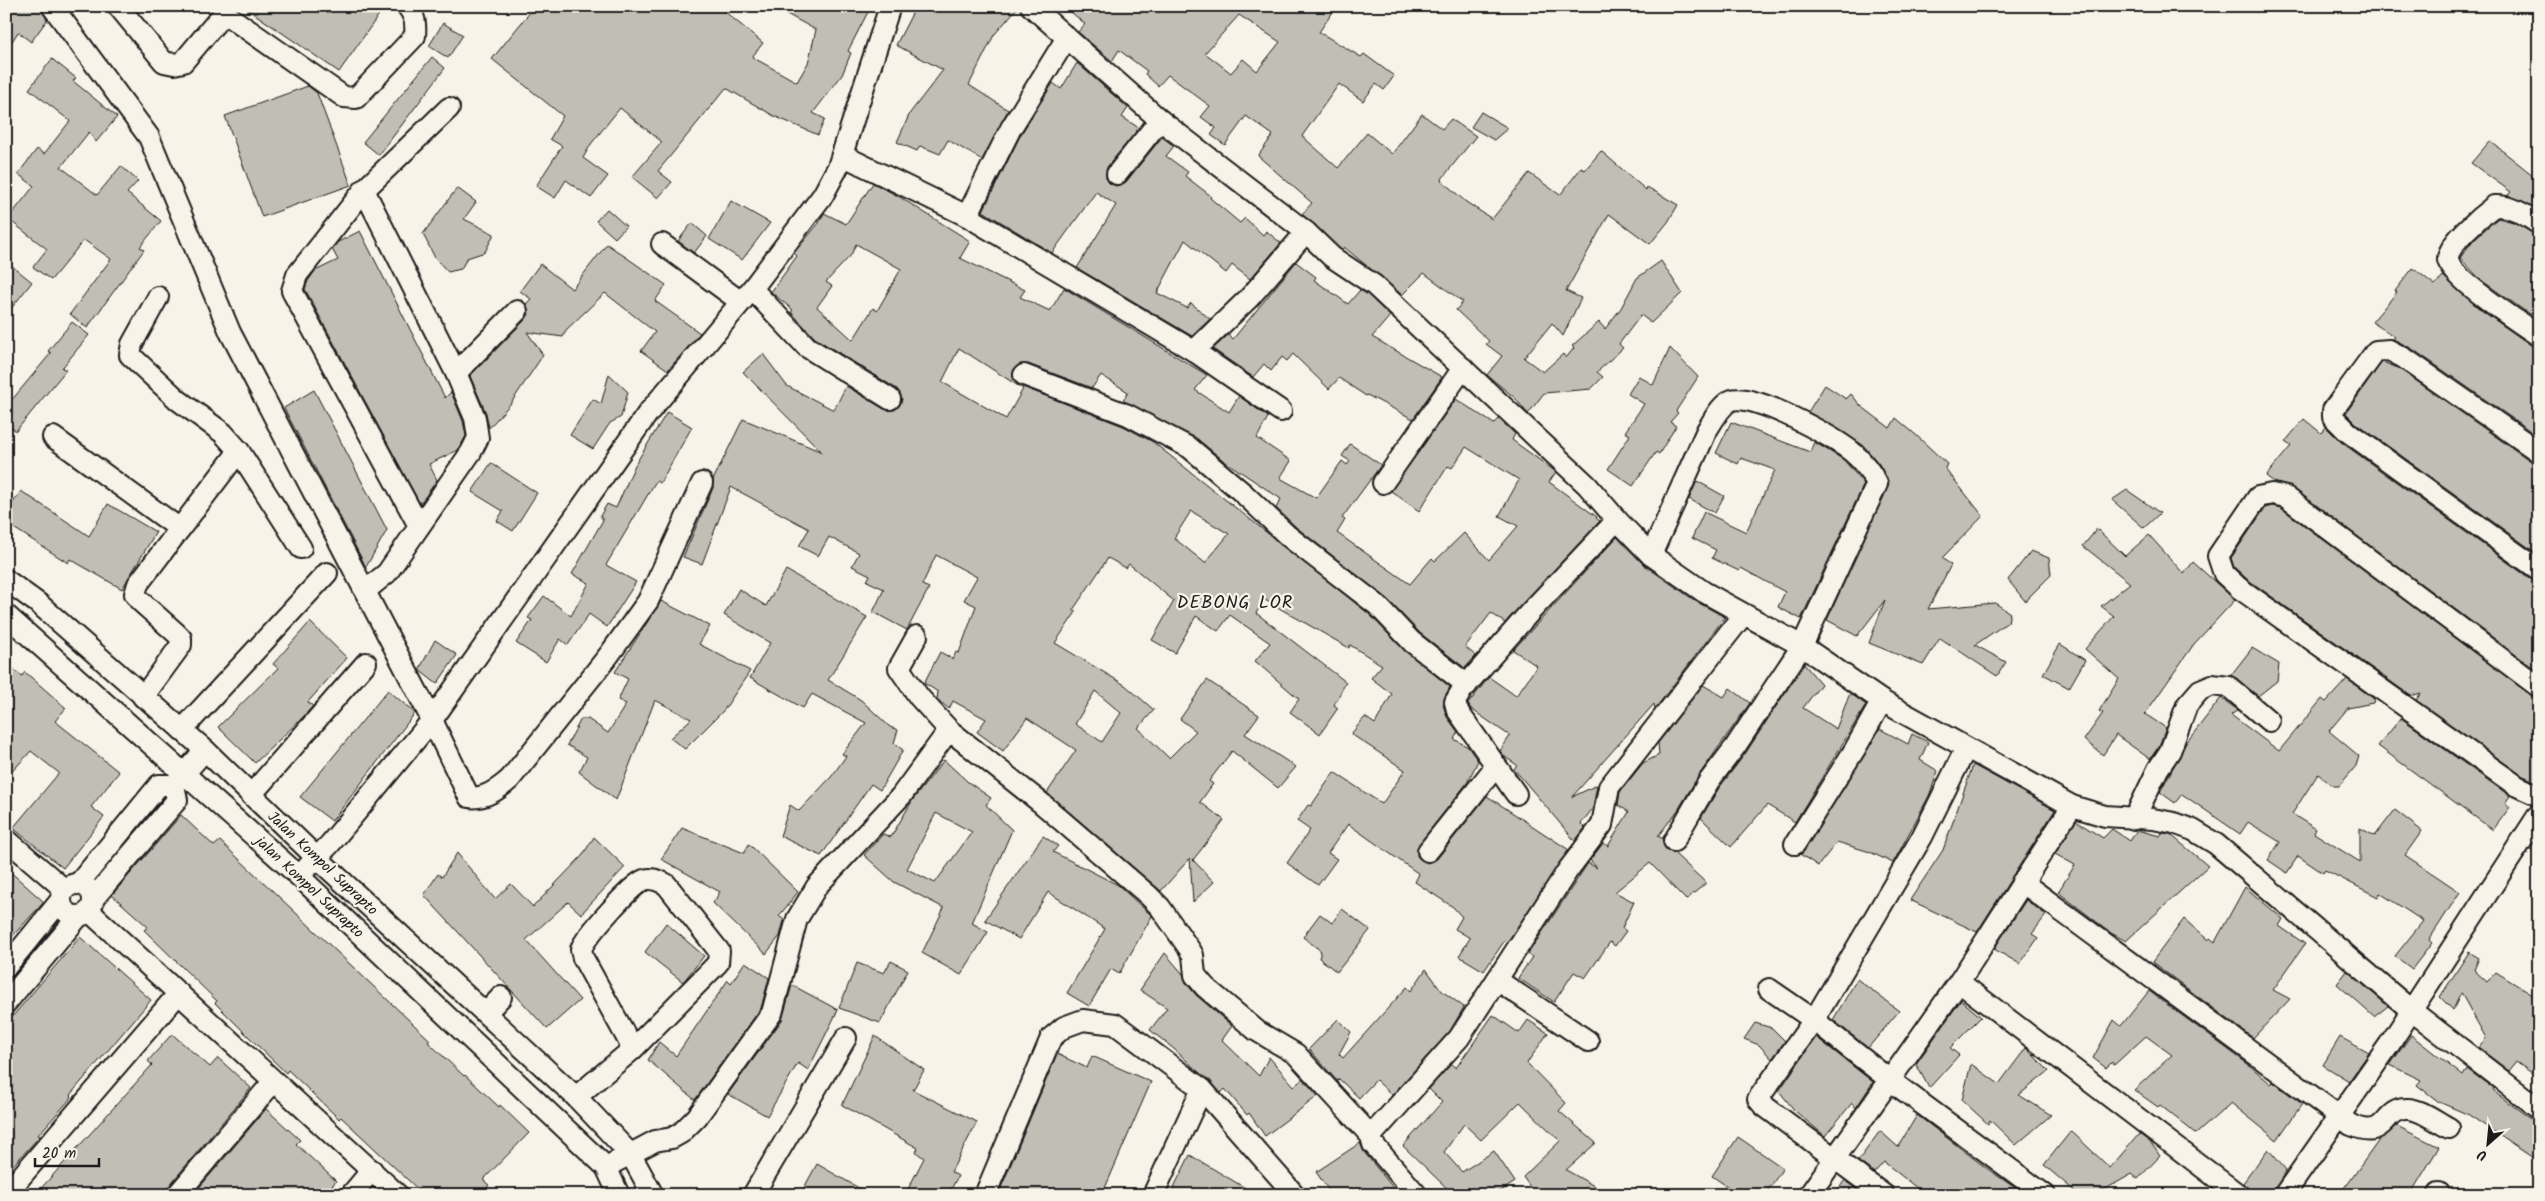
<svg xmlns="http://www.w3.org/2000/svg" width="2545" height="1201" font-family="Kalam,sans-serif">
<rect width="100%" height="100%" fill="#f7f3e8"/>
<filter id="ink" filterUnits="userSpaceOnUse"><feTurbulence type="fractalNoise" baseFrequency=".02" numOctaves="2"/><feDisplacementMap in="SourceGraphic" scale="10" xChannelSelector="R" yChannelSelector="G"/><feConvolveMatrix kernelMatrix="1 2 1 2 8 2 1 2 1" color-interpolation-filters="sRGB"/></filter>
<g filter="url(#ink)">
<g fill="#c0beb5" stroke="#1c1c1c" fill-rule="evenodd">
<polygon points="6,6 40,6 47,20 31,42 18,32 6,51"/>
<polygon points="243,6 385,6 339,72"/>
<polygon points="535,6 718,6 763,43 752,57 797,82 808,63 816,30 772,6 871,6 848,51 851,53 842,75 813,113 825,119 818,135 774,116 726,88 658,171 672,182 658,198 632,177 662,142 620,108 591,144 583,158 608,176 591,198 566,180 555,198 536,186 562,146 550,139 563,116 492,59"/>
<polygon points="916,6 1019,6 994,35 969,85 1008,110 982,160 948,140 940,154 920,146 917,151 897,142 910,113 943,70 896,45"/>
<path d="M1064 6H1337L1319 32 1361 57 1364 54 1394 76 1384 90 1376 84 1363 101 1339 84 1302 136 1338 168 1367 133 1392 154 1422 114 1442 129 1451 119 1476 136 1441 180 1466 202 1492 219 1529 173 1560 195 1581 168 1585 170 1601 151 1646 190 1647 187 1678 205 1668 222 1650 244 1609 214 1566 291 1581 298 1563 336 1552 323 1524 358 1543 372 1563 354 1566 358 1574 348 1572 346 1599 322 1605 329 1621 308 1637 278 1661 261 1682 293 1651 323 1641 315 1619 344 1623 348 1597 372 1603 377 1591 389 1544 393 1528 414 1515 398 1487 375 1502 356 1486 344 1489 341 1456 310 1463 302 1424 273 1402 295 1344 247 1342 250 1339 248 1302 214 1312 203 1258 156 1273 135 1246 116 1225 145 1211 135 1216 128 1201 117 1210 106 1168 75 1158 86 1145 74 1147 71 1119 50 1112 61 1078 32 1085 24ZM1239 15 1280 42 1257 71 1243 59 1231 73 1205 53Z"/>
<polygon points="443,23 463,35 448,58 429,46"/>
<polygon points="432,57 445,68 379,155 363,142"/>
<polygon points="52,59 76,78 73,81 117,117 96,142 89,132 61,167 97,195 121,166 138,181 127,193 161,221 140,247 144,250 87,328 70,314 111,259 84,240 51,280 33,267 47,249 8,219 34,186 18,174 37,149 44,154 70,121 29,89"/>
<polygon points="1077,63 1128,108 1122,117 1139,128 1107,167 1106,178 1109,183 1116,186 1126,182 1162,137 1174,146 1166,156 1188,172 1185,176 1211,196 1210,198 1240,223 1245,218 1263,235 1266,231 1281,243 1250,279 1232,265 1226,273 1185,240 1157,293 1187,308 1191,303 1210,319 1192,336 1077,268 1116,205 1096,192 1052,253 983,211 1021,134 1053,83 1061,89"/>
<polygon points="308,86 317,93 351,185 262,217 225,116"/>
<polygon points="1481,112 1508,128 1494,140 1471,127"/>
<polygon points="2490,141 2539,180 2539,210 2508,195 2511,192 2471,163"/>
<path d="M873 183 898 196 970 241 960 258 1025 290 1020 297 1050 311 1064 288 1207 375 1195 390 1229 412 1239 396 1268 417 1257 438 1291 461 1280 478 1316 498 1342 461 1347 465 1350 461 1342 456 1350 444 1381 465 1342 518 1345 520 1337 533 1410 584 1432 558 1435 561 1464 533 1489 560 1518 526 1499 516 1519 480 1466 447 1452 468 1448 466 1419 511 1391 491 1456 399 1494 424 1499 419 1515 434 1512 440 1556 472 1549 482 1597 517 1596 518 1600 521 1505 623 1491 613 1465 647 1476 656 1465 668 1420 633 1384 596 1296 527 1276 508 1281 499 1223 460 1196 438 1123 401 1128 392 1101 375 1092 388 1028 364 1017 366 1013 371 1015 382 1020 386 1123 426 1153 442 1369 614 1405 651 1450 687 1445 696 1443 705 1447 717 1458 732 1454 739 1468 747 1478 761 1467 783 1419 844 1417 856 1427 863 1437 859 1487 796 1569 850 1508 941 1505 940 1484 971 1459 956 1470 938 1455 929 1462 917 1453 907 1415 882 1419 874 1348 824 1328 853 1337 859 1318 885 1287 863 1310 830 1297 821 1308 805 1311 806 1334 772 1382 804 1405 770 1351 734 1365 717 1375 724 1392 694 1371 678 1382 665 1350 645 1349 648 1265 600 1256 613 1346 682 1334 705 1338 708 1320 734 1290 712 1299 699 1255 661 1270 643 1230 615 1218 631 1196 616 1175 653 1152 640 1174 601 1129 564 1126 568 1108 558 1073 610 1076 612 1055 643 1125 685 1154 710 1138 728 1169 758 1196 731 1180 719 1207 680 1259 715 1245 734 1296 767 1278 788 1232 751 1209 781 1213 784 1200 802 1224 820 1193 860 1214 882 1193 902 1190 858 1161 891 1047 793 1076 750 1027 718 1003 751 977 732 986 719 953 701 949 709 937 699 938 692 924 683 940 652 953 659 956 652 959 653 976 606 964 600 977 577 936 555 922 585 929 588 907 630 873 612 884 589 867 581 870 575 852 566 859 553 829 537 818 556 799 546 809 529 731 487 702 564 683 557 713 488V480L743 419 822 452 743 372 763 354 787 386 834 410 846 386 884 409 895 410 900 405 902 399 897 389 815 338 791 312 793 310 771 292 797 256 794 253 819 223 824 213 846 224ZM856 244 901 269 877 311 873 308 853 340 817 307 832 286 826 282 851 255ZM959 348 1023 389 1006 419 942 382ZM1191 511 1229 534 1205 563 1174 538ZM1095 691 1121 713 1102 742 1075 724Z"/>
<polygon points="457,188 476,202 464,219 494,234 485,252 467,258 461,269 448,272 435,258 423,234"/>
<polygon points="731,201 770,223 742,260 709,239"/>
<polygon points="607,209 626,226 615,238 596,221"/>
<polygon points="2498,218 2513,222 2539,236 2539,321 2481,280 2460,258 2474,239"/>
<polygon points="692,223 707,236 694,253 678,241"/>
<polygon points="360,231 445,398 451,392 463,421 466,436 458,450 429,464 437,480 420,504 305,289 308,281 315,271 338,260 332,249 338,242"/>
<polygon points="607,244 666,285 655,301 700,333 668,370 641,351 655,332 605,293 566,330 563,337 527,332 543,355 511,403 489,428 486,413 470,376 526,319 529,314 526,304 531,299 520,291 540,264 572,289"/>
<polygon points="6,261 32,282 6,315"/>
<polygon points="1296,262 1316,277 1314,280 1348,304 1360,290 1367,294 1390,316 1372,337 1442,377 1413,419 1367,395 1366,396 1339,378 1329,389 1293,354 1287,361 1282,357 1271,371 1264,364 1253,377 1213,349 1228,335 1233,339"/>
<polygon points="2413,268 2435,285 2443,276 2481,310 2532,346 2539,348 2539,437 2411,348 2393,339 2395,337 2372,322 2397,292 2395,291"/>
<polygon points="72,322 89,335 62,368 66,370 16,431 6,424 6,407 51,353 48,351"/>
<polygon points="1670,348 1698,377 1676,411 1678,413 1670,422 1676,426 1659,454 1656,452 1633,486 1608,469 1630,435 1625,432 1644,404 1628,394 1639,376 1653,385"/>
<polygon points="2382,362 2398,368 2532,462 2539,464 2539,555 2356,423 2346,413"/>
<polygon points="609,374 628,392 621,417 610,423 593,449 570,435 593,399 601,404"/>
<polygon points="1825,385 1846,399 1851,394 1861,406 1890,428 1896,418 1916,435 1947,464 1945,468 1983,516 1942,558 1951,565 1928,609 1995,603 2010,613 2008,622 1975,645 2006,662 1997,676 1940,638 1923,665 1869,643 1885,600 1857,636 1827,620 1889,484 1879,464 1863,445 1808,412"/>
<polygon points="314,390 387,530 366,567 284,408"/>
<polygon points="667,412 692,427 660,483 656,481 606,565 636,582 607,627 589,614 568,645 560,639 546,662 516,643 532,620 528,618 544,596 571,616 589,583 572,574 603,520 600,516 607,504 616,508 635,465"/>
<polygon points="2304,419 2321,433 2326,427 2341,442 2532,580 2539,582 2539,672 2293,488 2274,482 2266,476 2291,446 2285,442"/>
<polygon points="1731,422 1810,452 1814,442 1844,460 1864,484 1801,619 1778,607 1785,592 1741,568 1739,571 1712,558 1716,550 1692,538 1704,512 1746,532 1775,470 1741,458 1738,464 1716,453"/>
<polygon points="491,463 537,493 513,531 497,521 503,511 472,492"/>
<polygon points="1697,481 1724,496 1715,513 1689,499"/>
<polygon points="2127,490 2160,513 2144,528 2112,500"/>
<polygon points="21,491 89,536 108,504 156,532 122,589 70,559 68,563 6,523 6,513"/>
<polygon points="2272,506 2281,508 2532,696 2539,699 2539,783 2523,776 2416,700 2421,693 2411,696 2247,579 2234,567 2231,558 2265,508"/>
<polygon points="2097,529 2125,556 2149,535 2184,574 2193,562 2235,600 2194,644 2145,714 2166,728 2159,746 2150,759 2116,735 2103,755 2084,740 2103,713 2099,711 2119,679 2085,649 2114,616 2101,606 2130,583 2083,546"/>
<polygon points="1617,537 1644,565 1697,602 1725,617 1655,709 1654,704 1572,797 1597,785 1593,808 1581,824 1585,828 1575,841 1514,769 1517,765 1505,757 1500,751 1510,736 1471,709 1468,704 1489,677 1516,696 1537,666 1513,650"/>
<polygon points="2031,551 2049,558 2051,575 2025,601 2008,580"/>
<polygon points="786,570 867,617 828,680 861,700 890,727 898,730 894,743 903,750 880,790 871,784 821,856 780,836 790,805 799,811 832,776 846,756 842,754 866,723 812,694 803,708 750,678 770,643 724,615 739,589 766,606"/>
<polygon points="661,601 710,626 699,644 750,671 724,710 685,749 670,738 691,719 655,700 616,800 579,772 587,757 567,745 581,719 588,719 608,733 626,704 618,700 628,679 615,672"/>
<polygon points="310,622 347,658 308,702 313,706 303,717 255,763 218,727 278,668 273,664"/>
<polygon points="435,640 457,655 437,684 419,670"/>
<polygon points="2060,644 2085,660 2069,688 2043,674"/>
<polygon points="2252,648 2279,664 2277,681 2258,696 2231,675"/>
<polygon points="6,663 22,676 25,672 66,708 55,721 119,772 91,807 104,817 63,868 13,828 59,773 31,751 6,778"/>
<polygon points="1804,664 1821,684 1803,708 1836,729 1850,693 1866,705 1795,822 1767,805 1731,847 1701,818 1719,788 1745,754"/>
<polygon points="2347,679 2374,699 2373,703 2348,708 2329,731 2359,756 2356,766 2339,786 2333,786 2318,774 2292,814 2316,829 2314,833 2360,862 2360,828 2375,836 2395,810 2422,831 2405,855 2460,892 2429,940 2432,943 2412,969 2395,956 2423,921 2380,893 2378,897 2325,870 2323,873 2298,856 2287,873 2268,860 2280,842 2248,822 2240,834 2182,794 2175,803 2160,792 2186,743 2221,698 2238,710 2231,715 2279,751 2322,699 2326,702"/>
<polygon points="1703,685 1724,697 1730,688 1750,703 1699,775 1678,810 1658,836 1663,839 1664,846 1668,851 1674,853 1706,883 1686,900 1650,863 1615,892 1634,902 1622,928 1626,931 1615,946 1610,942 1585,978 1574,972 1554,1002 1518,978 1532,957 1528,954 1588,863 1597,868 1590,860 1603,843 1608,846 1629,812 1618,805 1620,792 1643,763 1659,755 1658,743"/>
<polygon points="388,690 415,713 332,821 300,797"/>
<polygon points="2401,718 2510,796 2505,803 2510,807 2493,830 2378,746"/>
<polygon points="1880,729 1908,744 1912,734 1928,742 1920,760 1938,771 1929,796 1893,863 1870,852 1837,842 1818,866 1800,854"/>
<path d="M944 760 968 782 991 798 986 805 1012 830 972 923 988 932 961 975 922 953 944 908 894 882 864 855 883 834 891 837 912 801ZM936 813 972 832 935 883 907 869Z"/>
<polygon points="1973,765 2055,810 1977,932 1910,900 1943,850"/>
<polygon points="181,815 214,846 220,841 430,1040 428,1042 464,1076 465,1075 499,1107 500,1105 529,1133 483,1180 489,1185 487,1187 493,1195 424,1195 341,1117 339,1119 288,1070 286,1073 253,1041 215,1003 217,1001 144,930 148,927 112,895"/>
<polygon points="2076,821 2103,838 2112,829 2130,841 2137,830 2160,836 2162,833 2170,834 2208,866 2126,941 2111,933 2058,892 2075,865 2055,854"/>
<polygon points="682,828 744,853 749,844 798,892 779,916 784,920 780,936 766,954 713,903 720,892 661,859"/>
<polygon points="1043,836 1058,846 1053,852 1118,885 1152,916 1119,974 1111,969 1089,1006 1067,993 1105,929 1048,892 1019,939 985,920"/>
<polygon points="594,837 625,867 581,914 568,902 526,940 580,1000 547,1029 424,895 438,874 442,877 457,853 495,899 511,884 533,907 582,856"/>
<polygon points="6,868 44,902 6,943"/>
<polygon points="2245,887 2283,919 2279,926 2305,944 2273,990 2290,999 2253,1038 2152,962 2184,919 2208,940 2210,938 2215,942"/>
<polygon points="2026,900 2046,915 2032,934 2038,938 2020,964 1994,949"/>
<polygon points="1342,909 1370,930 1337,972 1319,958 1321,951 1303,937 1320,914 1332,923"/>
<polygon points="666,923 704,956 683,982 645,952"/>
<polygon points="80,937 151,1000 70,1095 72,1097 38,1135 40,1136 6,1173 6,1024"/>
<polygon points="2469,952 2479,958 2474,970 2487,982 2496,972 2539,999 2539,1078 2516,1062 2509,1071 2479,1048 2486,1038 2461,993 2453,1010 2440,997"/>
<polygon points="1165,953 1183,974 1186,983 1196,995 1232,1026 1222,1040 1259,1076 1269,1057 1294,1086 1303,1079 1318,1096 1265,1136 1249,1113 1247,1115 1225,1089 1221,1093 1174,1049 1150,1030 1167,1008 1140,990"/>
<polygon points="891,961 908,970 880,1023 839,1008 857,963 884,973"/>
<polygon points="745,962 769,978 761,1008 695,1100 648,1060 659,1042 676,1056 728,980 731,983"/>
<polygon points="1426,969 1442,991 1464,1007 1450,1031 1392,1095 1376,1080 1359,1098 1339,1079 1337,1081 1309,1049 1338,1019 1351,1032 1339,1054 1343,1058 1407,987 1411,991"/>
<polygon points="2347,971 2388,1006 2374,1017 2337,984"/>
<polygon points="1857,979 1899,1011 1868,1048 1833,1020"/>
<polygon points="792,985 838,1010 808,1070 798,1063 767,1116 728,1094 782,1020"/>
<polygon points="2149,991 2249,1065 2271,1084 2273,1082 2302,1104 2277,1140 2231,1103 2196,1134 2160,1105 2158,1107 2134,1090 2172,1055 2146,1036 2114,1065 2112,1062 2106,1068 2093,1058 2114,1020 2121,1026"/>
<polygon points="1961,1000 1981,1017 1950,1048 1959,1055 1929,1088 1916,1064"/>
<polygon points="1493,1015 1519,1033 1528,1020 1548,1033 1527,1063 1566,1103 1559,1111 1596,1143 1566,1170 1610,1195 1536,1195 1523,1177 1560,1141 1520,1102 1481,1140 1464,1124 1444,1152 1462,1172 1494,1151 1515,1182 1495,1195 1454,1195 1403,1146 1442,1102 1429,1089 1451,1064 1456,1068"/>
<polygon points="1755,1023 1772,1028 1785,1041 1772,1059 1759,1045 1744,1039"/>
<polygon points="172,1034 210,1067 218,1058 251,1088 168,1187 165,1195 35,1195 152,1065 148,1061"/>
<polygon points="2411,1035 2463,1076 2467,1069 2494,1089 2493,1091 2539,1125 2539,1162 2469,1115 2439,1102 2417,1085 2421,1080 2390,1065"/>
<polygon points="875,1036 924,1070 913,1090 977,1122 951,1172 958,1176 948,1195 905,1195 924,1158 916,1152 918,1148 842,1105"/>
<polygon points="1816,1037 1873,1082 1856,1108 1852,1103 1825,1136 1795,1111 1779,1091"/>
<polygon points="2340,1037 2369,1053 2349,1081 2323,1065"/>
<polygon points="2026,1048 2049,1071 2019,1095 2051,1115 2016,1145 1990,1120 1988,1124 1962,1100 1971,1064 1999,1084"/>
<polygon points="1057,1054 1087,1068 1092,1056 1151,1082 1102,1195 998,1195"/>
<polygon points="266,1109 300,1140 296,1144 336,1181 325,1195 193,1195"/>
<polygon points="1917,1115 1985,1167 2025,1195 1921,1195 1918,1189 1884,1162 1874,1173 1858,1161 1880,1131 1898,1147"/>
<polygon points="2397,1126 2439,1147 2410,1195 2340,1195 2379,1140"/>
<polygon points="2071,1131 2110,1168 2139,1134 2151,1143 2160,1156 2138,1179 2132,1174 2095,1195 2079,1195 2044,1165"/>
<polygon points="1738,1137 1783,1168 1765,1195 1740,1195 1712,1176"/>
<polygon points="1360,1143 1364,1152 1399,1195 1332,1195 1316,1172"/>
<polygon points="2268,1149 2286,1170 2272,1195 2254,1195 2243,1183"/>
<polygon points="1190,1155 1257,1195 1170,1195"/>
<polygon points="817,1164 871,1195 800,1195"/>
<polygon points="1845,1180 1858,1191 1855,1195 1834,1195"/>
</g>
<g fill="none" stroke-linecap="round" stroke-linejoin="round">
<defs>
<g id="minor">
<path d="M52 6 149 137 230 332 432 720 469 797C485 800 500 788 510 779L609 655 648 601 702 483"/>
<path d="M118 6 164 62 174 64 183 62 224 13 344 97 356 98 415 36C416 24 415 15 407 6"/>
<polyline points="1031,6 1160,120 1306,232 1332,257 1374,285 1587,485 1617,520 1651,555 1704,592 1802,646 1882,701 2072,806 2105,816 2153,819 2174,823 2193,830 2216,844 2412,1011 2539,1109"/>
<polyline points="842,155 967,216 1194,351 1281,411"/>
<polyline points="1117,174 1160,120"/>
<polyline points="364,190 297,275 292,291 419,526"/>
<polyline points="967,216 1011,128 1066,39"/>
<path d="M2539 224C2525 215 2512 205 2494 206 2482 215 2446 245 2448 260 2451 278 2522 324 2539 336"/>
<polyline points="662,244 741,302"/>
<polyline points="752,289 807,347 890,399"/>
<polyline points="1194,351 1250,297 1306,232"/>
<polyline points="456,373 517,311"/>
<polyline points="1024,375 1128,415 1190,448 1243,493 1288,536 1377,605 1412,642 1467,685"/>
<polyline points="53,437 180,529"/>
<polyline points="239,451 301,548"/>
<polyline points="2539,452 2404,358 2389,350 2376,351 2333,410 2333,417 2348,432 2539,570"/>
<polyline points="1383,483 1463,368"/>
<path d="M1651 555 1707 430C1713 421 1721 404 1732 400 1755 393 1831 436 1851 451 1861 459 1872 473 1877 484L1802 646 1735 747 1709 781 1674 841"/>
<polyline points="6,580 39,604 205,750 317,858 576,1097 631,1155 653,1195"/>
<polyline points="365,591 387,573 471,452 478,438 475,418 456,373 364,190 449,108"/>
<polyline points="6,615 299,876 606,1167 619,1195"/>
<polyline points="917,636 899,668 919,697 949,730"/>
<polyline points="2539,687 2286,497 2272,494 2258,497 2218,556 2224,574 2239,588 2517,786 2539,796"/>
<polyline points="143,697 181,645 181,638 176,633 140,601 135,594 138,584 239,451 223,433 178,400 130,355 132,344 158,297"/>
<polyline points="182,730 327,573"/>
<polyline points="1516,794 1457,710 1455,702 1462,690 1530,612 1617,520"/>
<polyline points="251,795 366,663"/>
<polyline points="2134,819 2158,769 2170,751 2187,705 2200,690 2212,685 2229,687 2269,721"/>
<polyline points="6,839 64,889"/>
<polyline points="1795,844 1855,749 1882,701"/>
<polyline points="1428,851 1496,766"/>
<polyline points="299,876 330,844 432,720 648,413 752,289 823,195 838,167 890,6"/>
<path d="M2022 882 2351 1125C2389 1141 2381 1109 2406 1109 2420 1108 2437 1122 2449 1128"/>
<polyline points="79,883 159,785 174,785"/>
<circle cx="77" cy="900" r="16"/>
<polyline points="94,898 177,800 174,785 205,750"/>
<polyline points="90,912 398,1195"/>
<polyline points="6,967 60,901"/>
<polyline points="1497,980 1588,1041"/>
<polyline points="1959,982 2239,1195"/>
<polyline points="1769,989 1814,1020 1891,1081 2045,1195"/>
<polyline points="6,1003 78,917"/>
<polyline points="486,1013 501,997"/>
<path d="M576 1097 633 1049 718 963 719 951 666 884C659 881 651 877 644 880 631 885 586 936 581 949L583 958 633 1049"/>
<polyline points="606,1167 655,1141 672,1138 681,1133 697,1117 772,1013 797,919 817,886 901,796 949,730 1040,802 1148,895 1160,907 1190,950 1193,955 1195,975 1205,987 1257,1031 1296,1054 1371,1136"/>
<polyline points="6,1194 179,993"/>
<polyline points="177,1195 273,1082"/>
<polyline points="351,1195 372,1170"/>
<polyline points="753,1195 846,1038"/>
<polyline points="985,1195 1051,1038 1064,1027 1083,1020 1115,1024 1202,1089 1295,1195"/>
<polyline points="1153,1195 1202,1089"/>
<polyline points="1417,1195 1373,1144 1371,1136 1459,1038 1568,870 1602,825 1609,787 1743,615"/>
<polyline points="1809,1195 1959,982 2072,806"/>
<polyline points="1884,1195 1763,1105 1758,1099 1814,1020 1922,837 1966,748"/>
<polyline points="2284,1195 2389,1045 2539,814"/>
<polyline points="2438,1195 2439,1193"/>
</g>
</defs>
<use href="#minor" stroke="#1c1c1c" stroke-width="24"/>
<use href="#minor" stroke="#f7f3e8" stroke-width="20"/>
</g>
</g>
<g text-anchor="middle" stroke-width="4.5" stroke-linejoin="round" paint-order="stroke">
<g font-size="15" fill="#1c1c1c" stroke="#f7f3e8">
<text transform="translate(323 863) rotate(43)" y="5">Jalan Kompol Suprapto</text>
<text transform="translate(310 887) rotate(43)" y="5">jalan Kompol Suprapto</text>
</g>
<g font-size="18" letter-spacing="1" fill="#1c1c1c" stroke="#f7f3e8">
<text x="1235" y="608">DEBONG LOR</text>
</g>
</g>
<rect width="2545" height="1201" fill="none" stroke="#f7f3e8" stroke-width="25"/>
<rect x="12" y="12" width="2520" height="1176" fill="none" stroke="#1c1c1c" stroke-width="2" filter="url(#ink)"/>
<g transform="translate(2488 1144) rotate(207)" stroke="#f7f3e8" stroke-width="4" paint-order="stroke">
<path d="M0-4L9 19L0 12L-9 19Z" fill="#1c1c1c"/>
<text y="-8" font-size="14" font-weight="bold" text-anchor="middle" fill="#1c1c1c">U</text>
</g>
<path d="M35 1158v8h64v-8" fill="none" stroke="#1c1c1c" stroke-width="2.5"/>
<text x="42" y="1158" font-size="15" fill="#1c1c1c" stroke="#f7f3e8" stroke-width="4" paint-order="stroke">20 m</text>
</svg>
